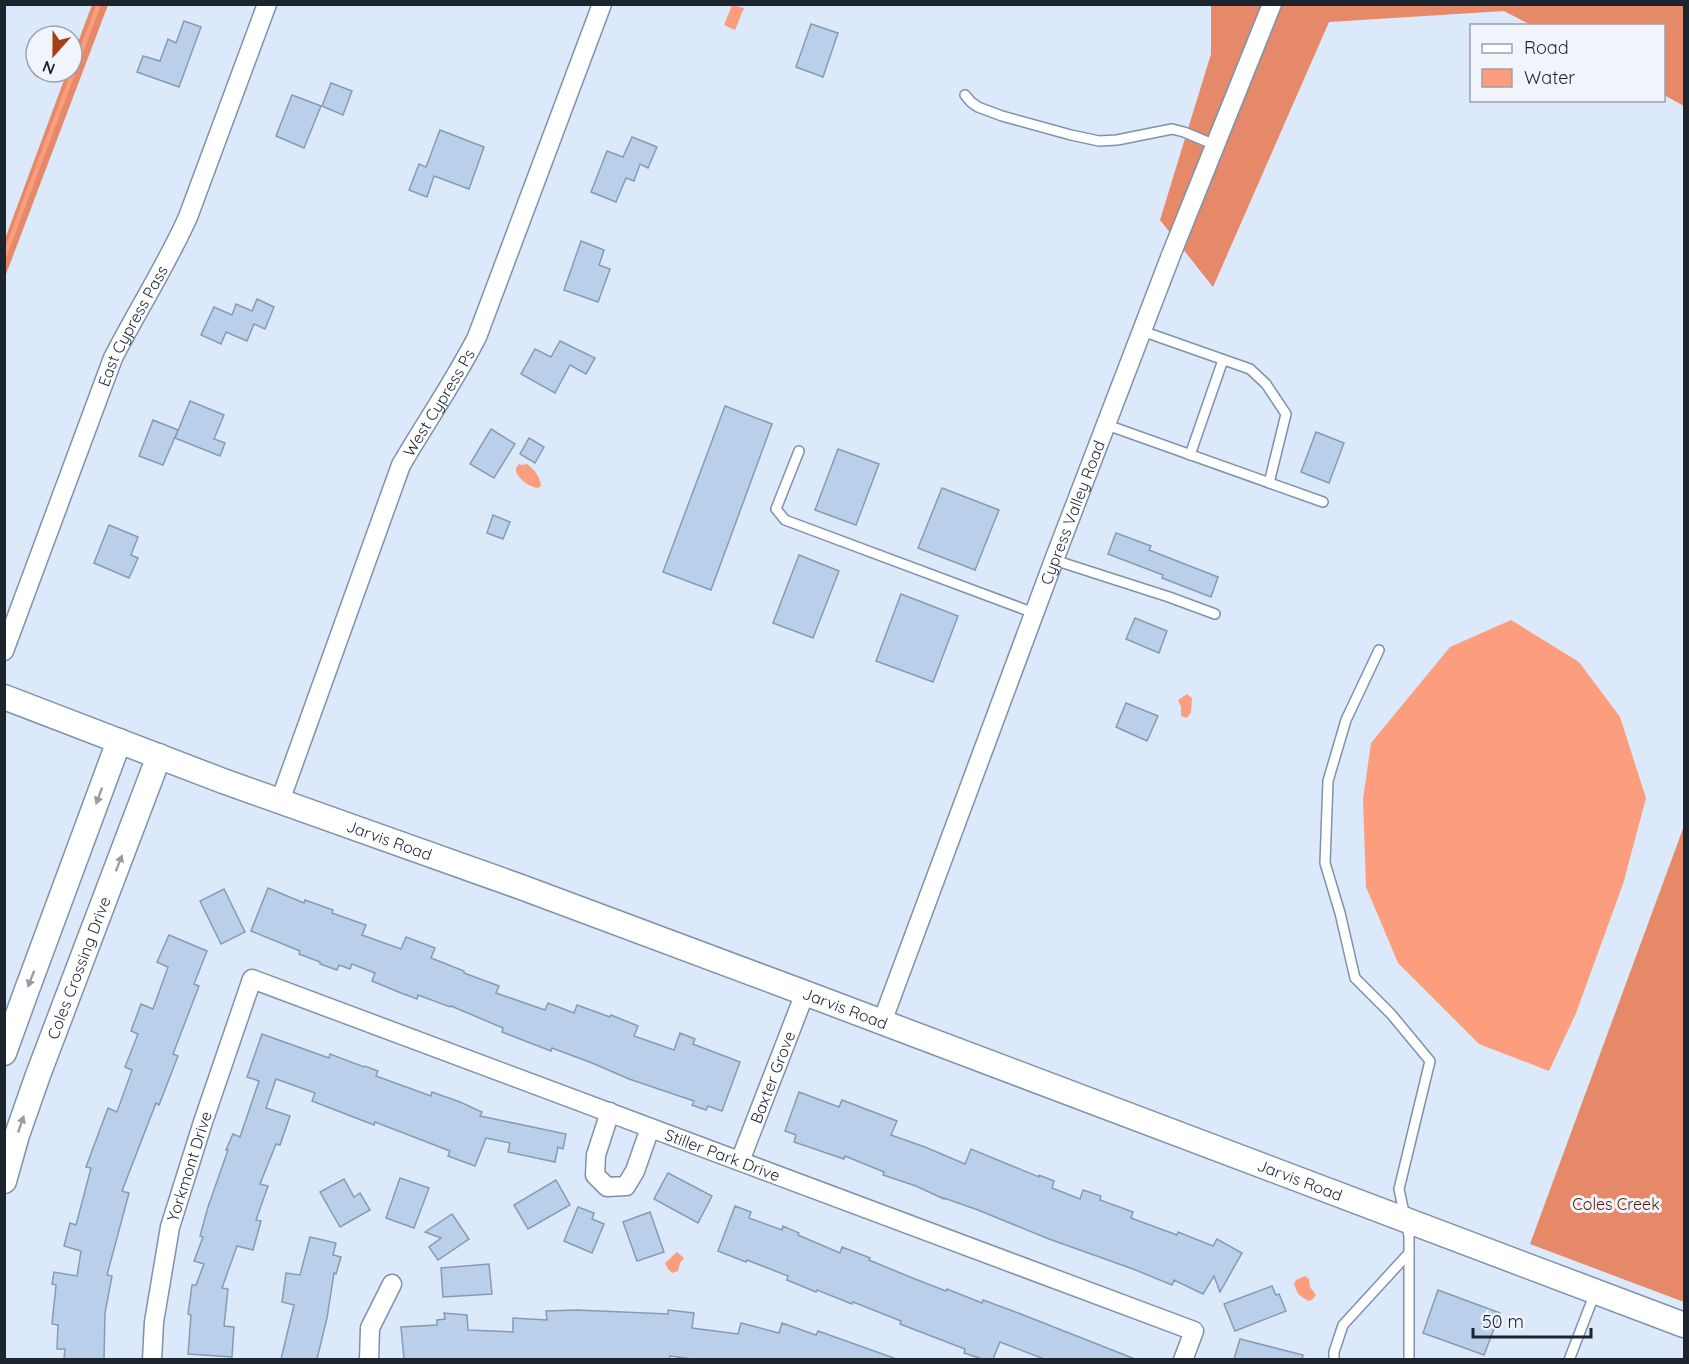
<svg xmlns="http://www.w3.org/2000/svg" width="1689" height="1364" font-family="Quicksand,sans-serif">
<rect width="100%" height="100%" fill="#dce9fa"/>
<g fill="#e58969">
<polygon points="92,5 108,5 5,277 5,239 67,72 72,72 72,58"/>
<polygon points="1211,5 1684,5 1684,106 1664,95 1664,26 1531,25 1504,11 1329,22 1213,287 1160,220 1211,54"/>
<polygon points="1684,826 1684,1302 1530,1244"/>
</g>
<g fill="#fc9d7d">
<polygon points="732,5 744,8 735,30 724,25"/>
<path d="M519 464 522 465 527 464C533 468 541 478 541 486L538 488C529 487 520 480 516 472V468Z"/>
<polygon points="1511,620 1579,662 1620,717 1646,798 1623,884 1576,1013 1549,1071 1479,1044 1398,963 1366,887 1363,799 1371,743 1450,647"/>
<polygon points="1187,694 1192,698 1191,712 1187,718 1181,716 1181,706 1178,700"/>
<polygon points="677,1252 684,1258 680,1263 678,1271 672,1273 668,1269 665,1263"/>
<polygon points="1305,1276 1309,1279 1310,1287 1316,1295 1312,1300 1308,1301 1298,1294 1294,1284 1296,1280"/>
</g>
<g fill="none" stroke-linecap="round" stroke-linejoin="round">
<polyline stroke="#fc9d7d" stroke-width="4.5" points="4,257 99,4"/>
</g>
<g fill="#b9cfea" stroke="#869bb4" stroke-width="1.5">
<polygon points="184,21 201,27 179,87 137,72 143,56 160,61 168,39 176,43"/>
<polygon points="811,24 838,33 823,77 796,67"/>
<polygon points="331,83 352,91 343,115 322,106"/>
<polygon points="292,95 321,106 304,148 276,136"/>
<polygon points="440,130 484,147 469,189 434,176 427,197 409,190 419,164 426,167"/>
<polygon points="632,137 657,147 648,168 640,164 634,181 626,178 616,202 591,192 607,151 623,157"/>
<polygon points="581,241 604,250 599,265 610,269 598,302 564,290"/>
<polygon points="257,299 274,307 265,329 254,324 247,341 226,332 221,344 201,335 214,307 232,315 236,304 252,311"/>
<polygon points="560,341 595,358 586,374 570,365 555,393 521,374 535,349 551,357"/>
<polygon points="190,401 224,415 214,439 225,443 220,456 175,438"/>
<polygon points="725,406 772,424 711,590 663,572"/>
<polygon points="153,420 178,430 163,465 139,456"/>
<polygon points="491,429 515,444 494,478 470,464"/>
<polygon points="1316,432 1344,443 1329,483 1301,472"/>
<polygon points="529,438 544,447 535,463 520,454"/>
<polygon points="838,449 879,464 856,525 815,510"/>
<polygon points="942,488 999,510 975,570 918,548"/>
<polygon points="493,515 510,522 503,539 487,533"/>
<polygon points="109,525 138,537 131,555 138,558 129,578 94,563"/>
<polygon points="1116,533 1151,546 1149,550 1218,577 1211,597 1162,578 1163,575 1108,554"/>
<polygon points="799,555 839,571 813,638 773,623"/>
<polygon points="901,594 958,616 933,682 876,661"/>
<polygon points="1135,618 1167,631 1159,653 1126,639"/>
<polygon points="1126,703 1158,716 1147,741 1116,727"/>
<polygon points="268,888 304,903 305,900 333,910 332,913 366,925 362,935 401,949 406,937 435,948 431,958 464,971 464,973 499,986 496,993 545,1010 548,1003 574,1013 577,1005 610,1017 611,1015 638,1026 634,1036 674,1050 680,1033 695,1039 693,1044 740,1062 722,1111 708,1106 706,1110 692,1105 694,1101 629,1079 592,1063 552,1048 551,1051 502,1032 503,1028 451,1006 450,1007 418,995 417,999 401,993 372,981 375,973 352,964 350,969 339,965 337,970 320,964 320,962 299,954 300,951 251,931"/>
<polygon points="224,889 245,932 221,944 200,901"/>
<polygon points="169,935 207,951 194,984 199,986 173,1054 178,1056 159,1105 156,1103 122,1191 129,1193 107,1275 112,1276 105,1313 104,1359 64,1359 65,1349 57,1349 58,1325 52,1324 56,1285 52,1284 54,1272 77,1276 81,1251 64,1246 70,1223 76,1225 91,1168 86,1167 108,1108 117,1112 132,1070 125,1067 138,1034 131,1031 141,1004 153,1009 168,967 157,962"/>
<polygon points="262,1034 329,1058 330,1054 364,1067 365,1066 378,1071 376,1076 431,1096 432,1092 460,1102 482,1112 480,1116 566,1134 563,1149 558,1147 555,1162 508,1152 510,1143 486,1138 475,1166 448,1156 450,1151 375,1122 374,1125 312,1101 315,1093 276,1079 266,1108 290,1116 280,1145 276,1144 260,1184 268,1186 256,1220 261,1221 253,1250 237,1246 222,1288 228,1289 224,1326 234,1327 232,1357 188,1354 191,1315 188,1314 192,1285 196,1285 204,1264 194,1261 203,1237 200,1236 208,1207 228,1150 226,1150 233,1134 240,1137 259,1081 247,1077"/>
<polygon points="799,1092 839,1107 842,1100 897,1121 891,1135 925,1147 965,1164 971,1149 1039,1177 1039,1175 1054,1181 1052,1188 1080,1199 1083,1190 1101,1196 1100,1200 1133,1212 1131,1218 1177,1235 1178,1232 1213,1246 1217,1239 1242,1253 1220,1292 1214,1276 1203,1294 1174,1280 1172,1285 1133,1269 1049,1239 978,1210 944,1198 944,1199 916,1186 883,1175 884,1172 845,1156 844,1159 794,1142 796,1135 785,1131"/>
<polygon points="668,1173 712,1196 698,1223 654,1199"/>
<polygon points="400,1178 429,1188 414,1228 386,1218"/>
<polygon points="344,1179 354,1197 360,1193 370,1210 340,1227 320,1192"/>
<polygon points="556,1180 570,1205 528,1229 514,1205"/>
<polygon points="735,1206 751,1212 749,1218 782,1230 783,1226 799,1233 798,1235 840,1253 842,1247 870,1258 869,1260 915,1279 946,1291 947,1289 982,1303 983,1300 1013,1311 1135,1359 1044,1359 1000,1342 993,1359 982,1359 964,1353 965,1349 900,1324 901,1321 853,1302 852,1304 817,1290 816,1292 787,1280 788,1276 747,1260 746,1262 718,1251"/>
<polygon points="578,1207 594,1213 592,1219 604,1224 592,1253 564,1241"/>
<polygon points="650,1212 664,1252 637,1261 623,1222"/>
<polygon points="452,1214 469,1239 438,1260 429,1247 441,1238 425,1232"/>
<polygon points="310,1237 336,1243 333,1255 341,1257 336,1274 334,1273 327,1318 317,1359 281,1359 294,1305 282,1302 286,1273 300,1275"/>
<polygon points="489,1264 492,1294 443,1297 441,1268"/>
<polygon points="1272,1286 1276,1295 1279,1294 1286,1311 1235,1331 1224,1304"/>
<polygon points="1438,1290 1500,1313 1484,1355 1423,1333"/>
<polygon points="577,1310 668,1314 668,1310 694,1313 692,1328 738,1334 741,1323 779,1333 782,1323 816,1335 818,1331 894,1358 893,1359 692,1359 670,1356 669,1359 404,1359 401,1327 437,1325 437,1320 445,1319 444,1313 467,1315 468,1330 513,1332 513,1318 547,1320 546,1311"/>
<polygon points="1240,1339 1303,1355 1302,1359 1234,1359"/>
</g>
<g fill="none" stroke-linecap="round" stroke-linejoin="round">
<defs>
<g id="service">
<polyline points="965,95 971,102 978,107 1002,116 1071,135 1099,141 1117,140 1172,129 1184,132 1215,145"/>
<polyline points="1142,331 1250,369 1266,384 1286,414 1269,483"/>
<polyline points="1107,425 1323,502"/>
<polyline points="799,451 776,509 785,520 1034,613"/>
<polyline points="1190,455 1223,360"/>
<polyline points="1054,560 1169,597 1215,614"/>
<polyline points="1379,650 1346,720 1328,781 1325,863 1340,913 1355,978 1391,1014 1430,1061 1399,1189 1409,1236 1409,1360"/>
<polyline points="1334,1360 1334,1352 1343,1325 1409,1253"/>
<polyline points="1569,1360 1595,1293"/>
</g>
<g id="minor">
<path id="s1" d="M4 651 113 358C137 311 166 266 188 217L267 4"/>
<path id="s2" d="M280 801 401 465C426 422 454 382 477 337L602 4"/>
<path id="s3" d="M882 1022 1054 560 1171 255 1272 4"/>
<polyline points="610,1112 596,1155 595,1175 607,1187 626,1186 635,1171 650,1128"/>
<path id="s4" d="M740 1161 805 993"/>
<path id="s5" d="M152 1360 154 1322 170 1227 203 1122 252 979 1194 1331 1183 1360"/>
<polyline points="369,1360 370,1328 392,1284"/>
</g>
<g id="tertiary">
<path id="s6" d="M4 697 223 781 521 887 805 993 1684 1325"/>
<polyline points="4,1053 25,995 119,741"/>
<path id="s7" d="M4 1181 17 1135 38 1075 159 756"/>
</g>
</defs>
<use href="#service" stroke="#7e92ab" stroke-width="12"/>
<use href="#minor" stroke="#7e92ab" stroke-width="21"/>
<use href="#tertiary" stroke="#7e92ab" stroke-width="27"/>
<use href="#service" stroke="#fff" stroke-width="9"/>
<use href="#minor" stroke="#fff" stroke-width="18"/>
<use href="#tertiary" stroke="#fff" stroke-width="24"/>
</g>
<defs><path id="oneway-solid" d="M-6-.8H1V-3.2L6.5 0L1 3.2V.8H-6Z" transform="scale(1.5)"/></defs>
<g fill="#999ca1">
<use href="#oneway-solid" transform="translate(99 796) rotate(110)"/>
<use href="#oneway-solid" transform="translate(119 863) rotate(-69)"/>
<use href="#oneway-solid" transform="translate(31 979) rotate(111)"/>
<use href="#oneway-solid" transform="translate(21 1124) rotate(-71)"/>
</g>
<g text-anchor="middle" stroke-width="6" stroke-linejoin="round" paint-order="stroke">
<g font-size="16" fill="#1c242e" stroke="#f1f5fb">
<text dy="6" stroke="none"><textPath href="#s1" startOffset="350">East Cypress Pass</textPath></text>
<text dy="6" stroke="none"><textPath href="#s2" startOffset="430">West Cypress Ps</textPath></text>
<text dy="6" stroke="none"><textPath href="#s3" startOffset="544">Cypress Valley Road</textPath></text>
<text dy="6" stroke="none"><textPath href="#s6" startOffset="411">Jarvis Road</textPath></text>
<text dy="6" stroke="none"><textPath href="#s7" startOffset="226">Coles Crossing Drive</textPath></text>
<text dy="6" stroke="none"><textPath href="#s6" startOffset="897">Jarvis Road</textPath></text>
<text dy="6" stroke="none"><textPath href="#s4" startOffset="90">Baxter Grove</textPath></text>
<text dy="6" stroke="none"><textPath href="#s5" startOffset="898">Stiller Park Drive</textPath></text>
<text dy="6" stroke="none"><textPath href="#s5" startOffset="198">Yorkmont Drive</textPath></text>
<text dy="6" stroke="none"><textPath href="#s6" startOffset="1383">Jarvis Road</textPath></text>
</g>
<g font-size="16" fill="#571e08" stroke="#f1f5fb">
<text x="1616" y="1210">Coles Creek</text>
</g>
</g>
<rect width="1689" height="1364" fill="none" stroke="#1c242e" stroke-width="12"/>
<rect x="1470" y="24" width="195" height="78" fill="#f1f5fb" stroke="#9ca1a9" stroke-width="1.5"/>
<rect x="1482" y="44" width="30" height="9" fill="#ffffff" stroke="#9ca1a9" stroke-width="1.5"/>
<text x="1524" y="54" font-size="18" fill="#1c242e">Road</text>
<rect x="1482" y="69" width="30" height="18" fill="#fc9d7d" stroke="#9ca1a9" stroke-width="1.5"/>
<text x="1524" y="84" font-size="18" fill="#1c242e">Water</text>
<g transform="translate(54 54) rotate(201)"><circle r="28" fill="#f1f5fb" stroke="#9ca1a9" stroke-width="1.5"/>
<path d="M0-4.5L10 22L0 15L-10 22Z" fill="#a53f17"/>
<text y="-9" font-size="16" font-weight="bold" text-anchor="middle" fill="#1c242e">N</text>
</g>
<path d="M1473 1328v9h118v-9" fill="none" stroke="#1c242e" stroke-width="3"/>
<text x="1482" y="1328" font-size="18" fill="#1c242e" stroke="#f1f5fb" stroke-width="4.5" paint-order="stroke">50 m</text>
</svg>
